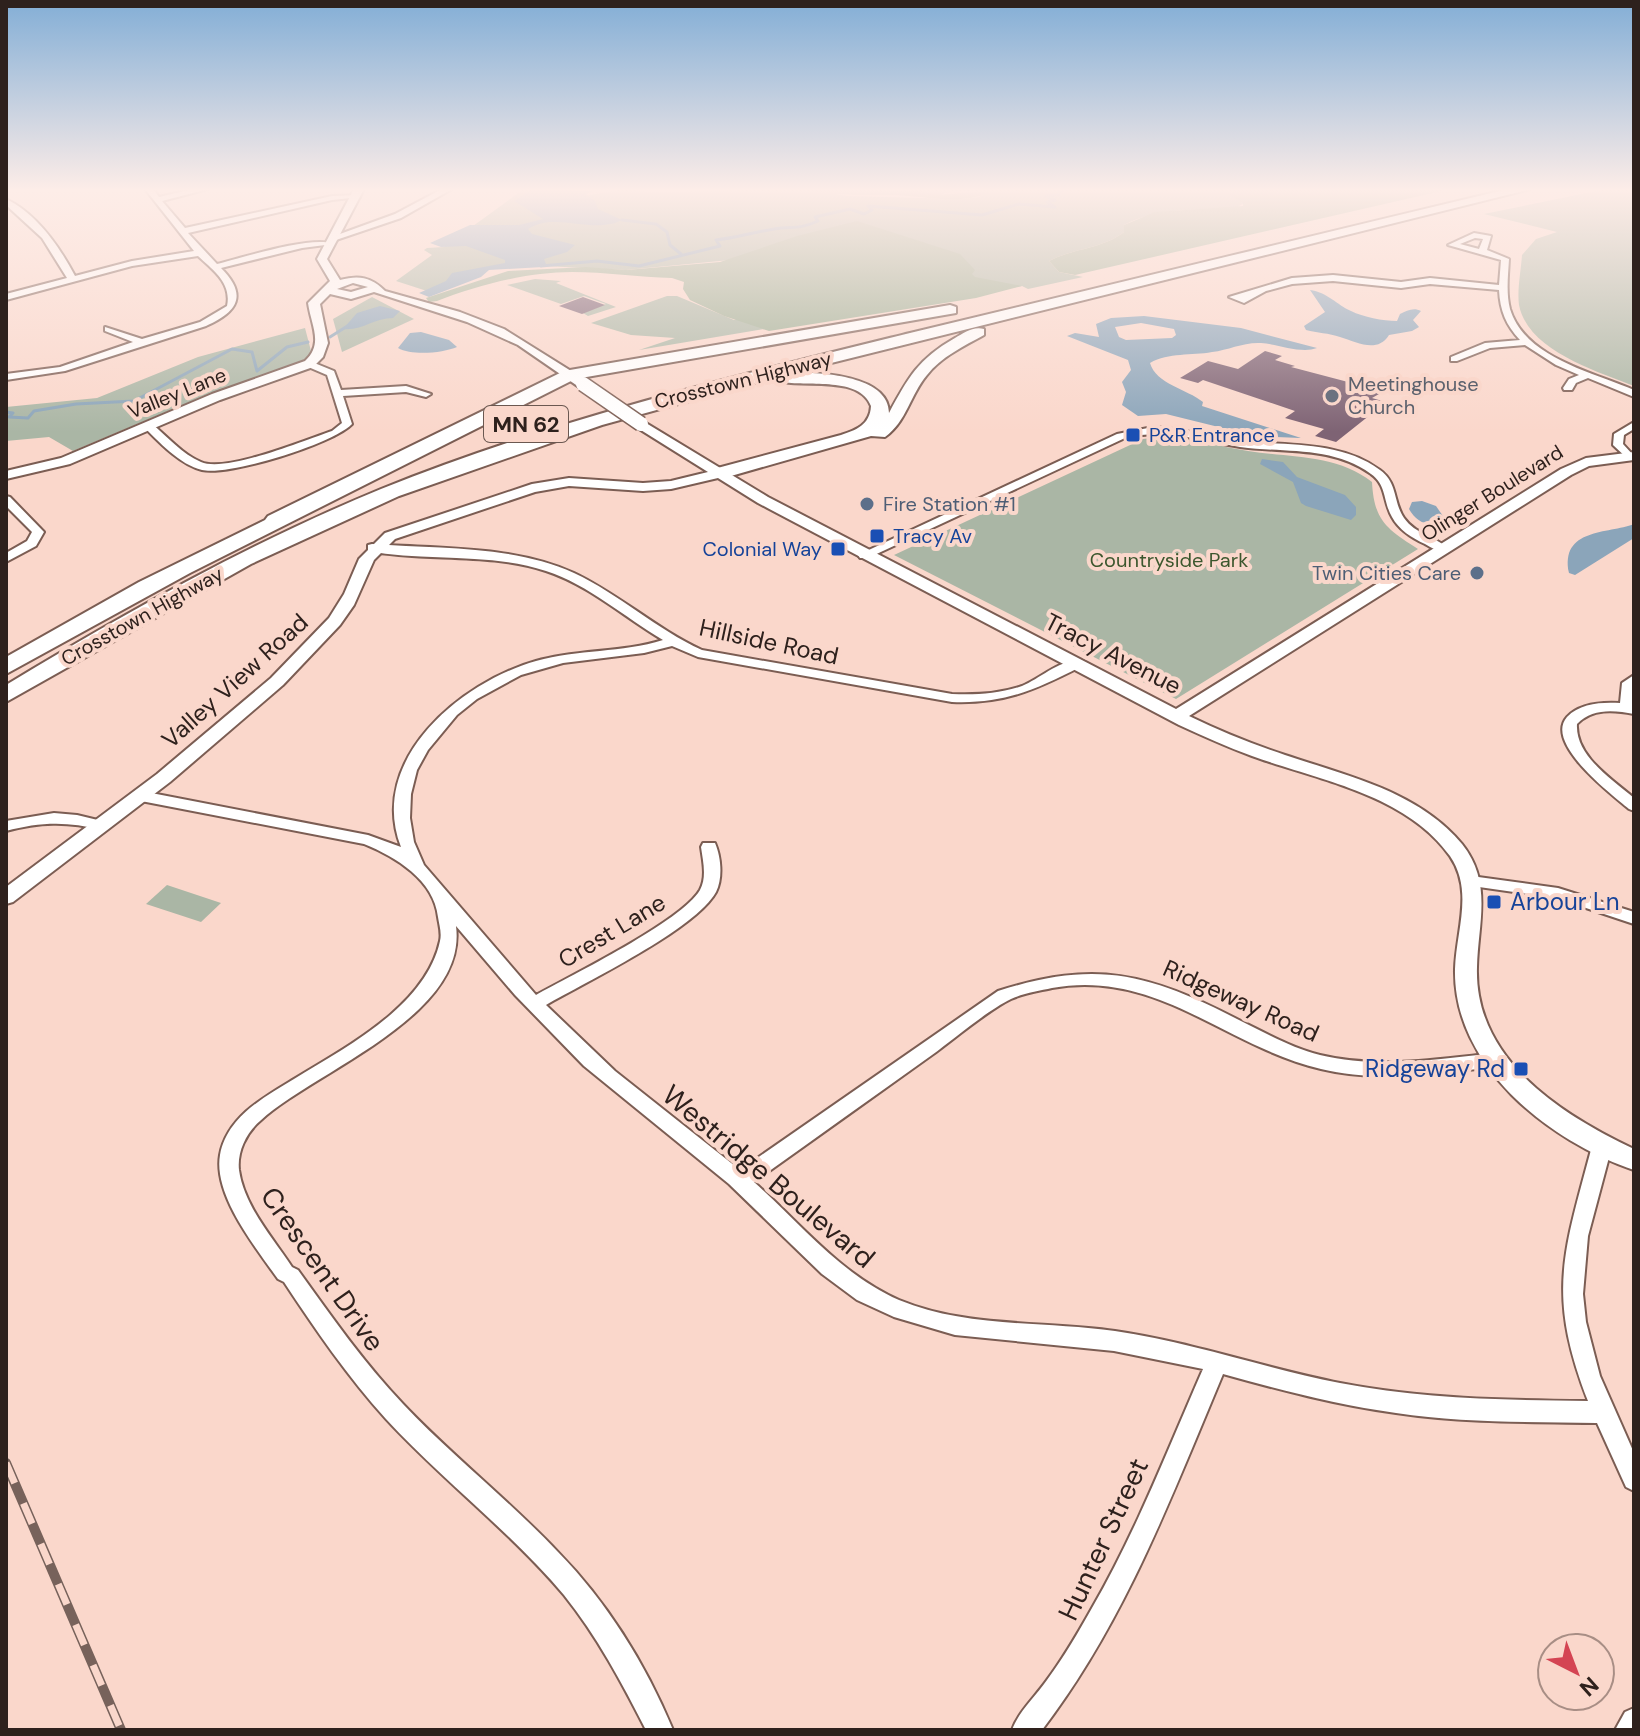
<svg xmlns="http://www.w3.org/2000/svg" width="1640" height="1736" font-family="'DM Sans',sans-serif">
<rect width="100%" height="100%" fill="#fad7cb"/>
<g fill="#aab6a5">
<path d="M524 189H557L556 201 624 189 651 192 802 189 848 196 963 199 979 197 989 192 955 191 937 195 924 191 867 189H1232L1230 192 1244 203 1236 208C1197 211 1160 206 1124 225V232C1102 249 1074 248 1049 261L1059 272 1083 277 1028 289 1022 286 639 350 675 338 631 335 591 323 667 296H677L734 320 793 301 730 260 626 270 543 266 489 268 430 292 396 281 432 255 424 250 427 248 444 247Z"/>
<path d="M1606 189H1634V386C1597 371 1528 351 1519 305 1517 290 1521 270 1522 255L1536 239 1557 232 1484 214Z"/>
<polygon points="535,279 561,281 556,283 616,307 588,316 583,313 606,304 584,296 561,304 507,285"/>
<polygon points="372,297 414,319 342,352 333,319"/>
<polygon points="305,328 311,351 308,361 206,395 73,451 49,437 6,441 6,407 97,398 198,357"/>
<path d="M1169 436C1196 439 1222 447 1248 451 1291 458 1336 454 1372 482 1374 521 1387 529 1418 549L1176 699 894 555 1143 439Z"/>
<polygon points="167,885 221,903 201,922 146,904"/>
</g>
<g fill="#9dae94">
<path d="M802 189 924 191C940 199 969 190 991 192 962 205 928 197 897 195 864 194 835 197 802 189Z"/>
<path d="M1232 189H1450L1075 275 1059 272 1049 261C1074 248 1102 249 1124 232V225L1155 212 1243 206V203L1230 195Z"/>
<path d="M857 221 960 254 975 270 972 274 975 277 1022 286 976 298 769 331 724 316 690 300 683 289 684 282 672 278C639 277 605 272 572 272 527 272 478 285 437 301L429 302 426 298 508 271 586 267 626 270 720 262 797 236Z"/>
</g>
<g fill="#8ba5ba" fill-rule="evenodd">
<path d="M533 189 593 191 586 194 595 201 598 209 622 220C593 235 555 211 528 229L532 234 575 245 567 252 544 259 546 264 543 267 489 270 481 277 429 297 419 293 446 281 452 273 505 263V260L466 246 441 247 430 243 470 225H519L543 219 514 201Z"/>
<path d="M1310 290C1327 292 1337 305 1351 311 1363 317 1383 321 1397 321L1400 314C1407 311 1413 307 1421 311L1413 320 1419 327 1412 331 1389 335C1377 354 1357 342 1340 337 1329 333 1317 333 1306 330L1304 326 1325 312Z"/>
<path d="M380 306 400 311 393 318C374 318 362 331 343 329L357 313Z"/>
<path d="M1144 316 1241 328 1317 348C1301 354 1278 344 1261 343 1243 342 1229 350 1212 352 1191 356 1169 352 1150 363 1156 384 1187 389 1203 402L1202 406 1301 438 1255 436 1166 414 1138 416 1122 405 1126 392 1122 382 1131 370 1128 360 1067 336 1075 333 1099 337 1096 324 1111 318ZM1141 323 1174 329 1176 335 1172 338 1126 340 1119 337 1115 327Z"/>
<path d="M421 332 449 340 457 347C443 353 412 356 398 348L410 333Z"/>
<polygon points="1262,459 1283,462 1297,477 1345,495 1356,507 1356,515 1351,520 1306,506 1301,503 1293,482 1260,464"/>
<path d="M1422 501 1436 506 1445 519C1430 528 1418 524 1409 509L1412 502Z"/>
<path d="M1634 524V538L1575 575 1569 573C1560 528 1608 534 1634 524Z"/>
</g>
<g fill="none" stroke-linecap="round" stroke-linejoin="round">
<g stroke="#8ba5ba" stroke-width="3">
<polyline points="622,220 656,224 667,232 670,245 681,254"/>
<path d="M541 266 597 261 639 266 720 246 716 240C736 238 754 232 774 229 793 226 798 230 818 221L815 217 850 209 864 214 872 210 868 206 982 215 1019 204 1055 207 1047 202 1055 200 1046 196 1059 195V192L1068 189"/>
<polyline points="330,337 349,325"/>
<polyline points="6,412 13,413 9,417 28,418 34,411 76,404 134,401 232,349 252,352 257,371 287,347 308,342"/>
</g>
</g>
<g fill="#7e6374">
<polygon points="583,297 605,305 582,314 559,306"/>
<polygon points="1265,351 1282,356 1275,360 1295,366 1291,367 1367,387 1364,389 1379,394 1372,398 1396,405 1380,418 1370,415 1336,442 1315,436 1324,429 1285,418 1295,411 1203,380 1198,383 1180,378 1208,361 1238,369"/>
</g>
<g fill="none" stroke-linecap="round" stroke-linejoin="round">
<defs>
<g id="minor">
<path d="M145 189H153L159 197 193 189H208L162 201 185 228 332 196 356 195 360 197 332 200 188 233 217 264C241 258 313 235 333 244L302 248 221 268C248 295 238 312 206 326L65 371 6 380V374L60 367 133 342 105 331V327L142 339 200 322 227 306C232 283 213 270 198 256L132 266 6 300V294L67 278 42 238 6 205V199C37 214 59 246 75 276L132 261 194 251Z"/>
<polygon points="442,189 452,189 401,218 336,240 329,238 395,214"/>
<path d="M1474 233 1491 236 1487 250 1509 259C1508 276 1506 293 1510 309 1525 358 1593 372 1634 390V397L1588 378 1576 383 1572 390H1564L1563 388 1569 379 1579 375 1556 365 1525 345 1490 348 1457 361H1451V357L1485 343 1520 340C1506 325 1500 311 1499 290L1430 284 1401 288 1333 281 1292 284 1266 291 1244 303 1229 297 1292 278 1333 275 1401 282 1430 278 1499 285 1501 260 1448 245ZM1475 238 1483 239 1479 249 1460 244Z"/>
<path d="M306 362H312L334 371 341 390 406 386 431 394 426 397 406 392 343 396 352 424C333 444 229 476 202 470 180 465 158 441 143 426L152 424C167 436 182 454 201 462 226 473 305 440 332 431L342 423 327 375 306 366Z"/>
<polygon points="1634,422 1634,429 1624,435 1623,444 1634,456 1629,460 1613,445 1614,434"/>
<path d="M1153 427C1184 428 1213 437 1244 441 1289 446 1341 441 1380 470 1398 483 1393 502 1404 518 1415 534 1436 537 1449 549L1447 552C1438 552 1432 548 1425 544 1412 538 1399 530 1392 517 1383 502 1387 485 1371 474 1333 446 1285 453 1240 447 1201 441 1165 428 1125 438L868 558H860L858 555 1117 434Z"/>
<polygon points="6,496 10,497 44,532 36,546 6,562 6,553 27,541 32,532 6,506"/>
<path d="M372 544C438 549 512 545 574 573 619 594 656 629 702 650L952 694C975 695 999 694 1022 686 1040 679 1060 659 1080 661V667C1035 690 1004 704 952 702L698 657 672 646 644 653 563 663 521 675 477 699 457 715 428 750 417 770 411 794 410 818 414 842 424 865 536 995C572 975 682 921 700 890 707 877 703 861 701 847L703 843H715C721 857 723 878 716 892 696 929 586 982 546 1005L615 1071 740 1170 998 991C1096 960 1147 973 1237 1019 1264 1032 1291 1048 1320 1055 1378 1069 1438 1059 1496 1053L1503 1055 1505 1060 1503 1065 1496 1067C1438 1073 1378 1083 1321 1069 1226 1047 1158 969 1052 988 1039 991 1024 993 1011 999 988 1010 954 1039 932 1055 873 1097 813 1140 754 1182 801 1224 840 1274 899 1300 966 1328 1044 1321 1115 1331 1191 1342 1264 1368 1340 1383 1422 1399 1505 1400 1588 1401 1546 1293 1564 1252 1592 1146L1595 1140 1602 1138 1609 1140 1612 1146 1588 1236 1583 1294 1586 1322 1600 1376 1634 1453V1491L1626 1487 1597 1423C1530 1422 1462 1423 1396 1413 1337 1405 1280 1390 1223 1374 1171 1498 1124 1623 1042 1730H1012C1019 1711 1035 1697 1047 1680 1064 1657 1078 1633 1092 1608 1136 1532 1168 1449 1203 1369L1114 1351 955 1335 894 1317 857 1300 822 1274 729 1184 584 1066 515 995 456 926C468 1017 312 1072 260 1121 246 1133 237 1152 239 1170 244 1206 273 1238 292 1267L298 1270C331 1316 364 1363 403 1404 452 1456 509 1500 558 1552 607 1602 646 1665 673 1730H646C622 1683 597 1636 564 1595 510 1531 442 1480 386 1419 348 1377 315 1329 284 1282L278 1279C256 1248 213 1195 220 1155 227 1117 264 1097 294 1079 346 1047 426 1006 440 941 442 933 439 924 438 917 434 880 396 857 364 844L141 801 136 799 133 796 136 793 141 791 368 835 401 847C367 760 461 682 536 661 578 649 622 653 663 640 624 617 589 585 546 571 488 552 426 562 368 551V545Z"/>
<path d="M1634 675V714C1614 710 1592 708 1577 724 1575 756 1612 779 1634 798V811L1629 809C1611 794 1544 743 1567 717 1580 703 1602 702 1620 703L1622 683Z"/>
<path d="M54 813 77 815 106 822 109 825 101 830C68 821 39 822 6 831V821Z"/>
<polygon points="1471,876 1558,888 1634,912 1634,924 1556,898 1465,885 1463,881"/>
<polygon points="1634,1708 1634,1730 1615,1730 1625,1712"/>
</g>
<g id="tertiary">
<path d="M354 189H364L327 259 340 280C359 275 371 277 385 291L460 312 504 329 587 381V387H579L518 345 467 322 374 292 351 299 330 294 320 304 328 343 323 357 313 367 220 400 70 464 6 479V471L61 458 212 394 305 361C324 344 311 325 308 303L330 281 317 259ZM353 283 368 287 351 292 337 289Z"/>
<path d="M641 420 768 497 1176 709 1561 469 1586 458 1634 452V460L1589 466 1571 475 1189 716C1220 731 1252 744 1285 755 1347 776 1418 791 1462 844 1493 883 1478 923 1477 967 1474 1059 1560 1114 1634 1149V1170C1549 1141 1453 1066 1455 969 1456 931 1474 891 1450 856 1406 794 1318 780 1252 756 1227 747 1203 736 1179 725L758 503 718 478 671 489 643 491 569 486 535 492 395 539 374 560 354 605 340 625 283 685 170 782 13 902 6 904V887L157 774 271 678 329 618 344 594 359 559 385 533 532 484 569 478 643 483 671 481 708 472 636 427V421Z"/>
</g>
<g id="motorway">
<path d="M1508 189H1531L791 373C818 372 889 375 889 413 908 378 918 359 955 338 964 333 973 326 984 329V335C964 346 941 357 927 375 910 395 907 421 885 437L871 436 724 478H710L707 474 710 470 841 435C856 430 870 425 871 406 859 376 809 387 784 382V375L602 425 399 496 251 564 6 702V685C127 612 250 543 381 489 552 420 731 377 910 333 1109 285 1308 237 1508 189Z"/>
<polygon points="950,305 956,307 956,313 575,379 190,573 6,674 6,657 139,582 265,520 268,516 564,371"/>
</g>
</defs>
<use href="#minor" stroke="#7b5d53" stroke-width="4"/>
<use href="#tertiary" stroke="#7b5d53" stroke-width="4"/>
<use href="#motorway" stroke="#7b5d53" stroke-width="4"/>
<use href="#minor" fill="#fff" fill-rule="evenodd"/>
<use href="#tertiary" fill="#fff" fill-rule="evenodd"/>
<use href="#motorway" fill="#fff" fill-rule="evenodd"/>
<defs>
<polyline id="rail" points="6,1463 121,1730"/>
</defs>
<use href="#rail" stroke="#77625b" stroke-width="10"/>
<use href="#rail" stroke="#fad7cb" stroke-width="7" stroke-dasharray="22" stroke-linecap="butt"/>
<defs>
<polyline id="tertiary-bridge" points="583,384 641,424"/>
</defs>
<use href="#tertiary-bridge" stroke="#7b5d53" stroke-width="17" stroke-linecap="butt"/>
<use href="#tertiary-bridge" stroke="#fff" stroke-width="14"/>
</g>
<linearGradient id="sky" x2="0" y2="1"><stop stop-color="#83aed6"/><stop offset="0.44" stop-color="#fdede8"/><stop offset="1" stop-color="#fdede8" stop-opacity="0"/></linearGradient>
<rect width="1640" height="432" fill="url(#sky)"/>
<circle fill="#6b7280" stroke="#fad7cb" stroke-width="3" cx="1332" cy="396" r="8"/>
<g fill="#1a4fb4" stroke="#fad7cb" stroke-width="3">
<rect x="1125" y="427" width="16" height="16" rx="4"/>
<rect x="869" y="528" width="16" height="16" rx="4"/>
<rect x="830" y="541" width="16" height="16" rx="4"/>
<rect x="1486" y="894" width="16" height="16" rx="4"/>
<rect x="1513" y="1061" width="16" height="16" rx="4"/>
</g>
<g fill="#5c6f8a" stroke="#fad7cb" stroke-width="3">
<circle cx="867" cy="504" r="8"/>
<circle cx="1477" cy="573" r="8"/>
</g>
<g text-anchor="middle" stroke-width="8" stroke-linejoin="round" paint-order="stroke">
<g font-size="20" fill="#2e211d" stroke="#fad7cb">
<text transform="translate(743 380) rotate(-14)" y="7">Crosstown Highway</text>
<text transform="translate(177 393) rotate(-22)" y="7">Valley Lane</text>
<text transform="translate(1492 493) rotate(-32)" y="7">Olinger Boulevard</text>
<text transform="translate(142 616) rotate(-29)" y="7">Crosstown Highway</text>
</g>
<g font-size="20" fill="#5b616d" stroke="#fad7cb" text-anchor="start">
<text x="1348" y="391">Meetinghouse<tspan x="1348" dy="23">Church</tspan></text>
</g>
<g font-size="20" fill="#164399" stroke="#fad7cb" text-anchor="start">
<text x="1149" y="442">P&amp;R Entrance</text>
<text x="893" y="543">Tracy Av</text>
<text x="822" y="556" text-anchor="end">Colonial Way</text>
</g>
<g font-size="20" fill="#4e5e75" stroke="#fad7cb" text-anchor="start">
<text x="883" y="511">Fire Station #1</text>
<text x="1461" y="580" text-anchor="end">Twin Cities Care</text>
</g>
<g font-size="20" fill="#3c572e" stroke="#fad7cb">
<text x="1169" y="567">Countryside Park</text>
</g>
<rect fill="#fad7cb" stroke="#6b5851" stroke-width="2" x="484" y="406" width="84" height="36" rx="6"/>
<g font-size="22" font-weight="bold" fill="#2e211d">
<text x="526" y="432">MN 62</text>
</g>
<g font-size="24" fill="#2e211d" stroke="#fad7cb">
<text transform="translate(769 642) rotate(12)" y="8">Hillside Road</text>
<text transform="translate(1113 654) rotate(27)" y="8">Tracy Avenue</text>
<text transform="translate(235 681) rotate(-42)" y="8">Valley View Road</text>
<text transform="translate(612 931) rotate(-31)" y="8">Crest Lane</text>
<text transform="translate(1241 1001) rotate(24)" y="8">Ridgeway Road</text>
</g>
<g font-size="24" fill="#164399" stroke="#fad7cb" text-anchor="start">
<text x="1510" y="910">Arbour Ln</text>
<text x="1505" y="1077" text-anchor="end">Ridgeway Rd</text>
</g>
<g font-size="28" fill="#2e211d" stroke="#fad7cb">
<text transform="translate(769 1176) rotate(40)" y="10">Westridge Boulevard</text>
<text transform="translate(323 1269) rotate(55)" y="10">Crescent Drive</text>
<text transform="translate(1103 1539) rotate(-65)" y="10">Hunter Street</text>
</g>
</g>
<rect width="1640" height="1736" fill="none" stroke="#2e211d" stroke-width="16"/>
<g transform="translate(1576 1672) rotate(138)"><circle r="38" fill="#fad7cb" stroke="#a88e85" stroke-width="2"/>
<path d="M0-6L14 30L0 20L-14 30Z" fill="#d44453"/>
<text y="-12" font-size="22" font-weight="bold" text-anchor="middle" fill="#2e211d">N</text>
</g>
</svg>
